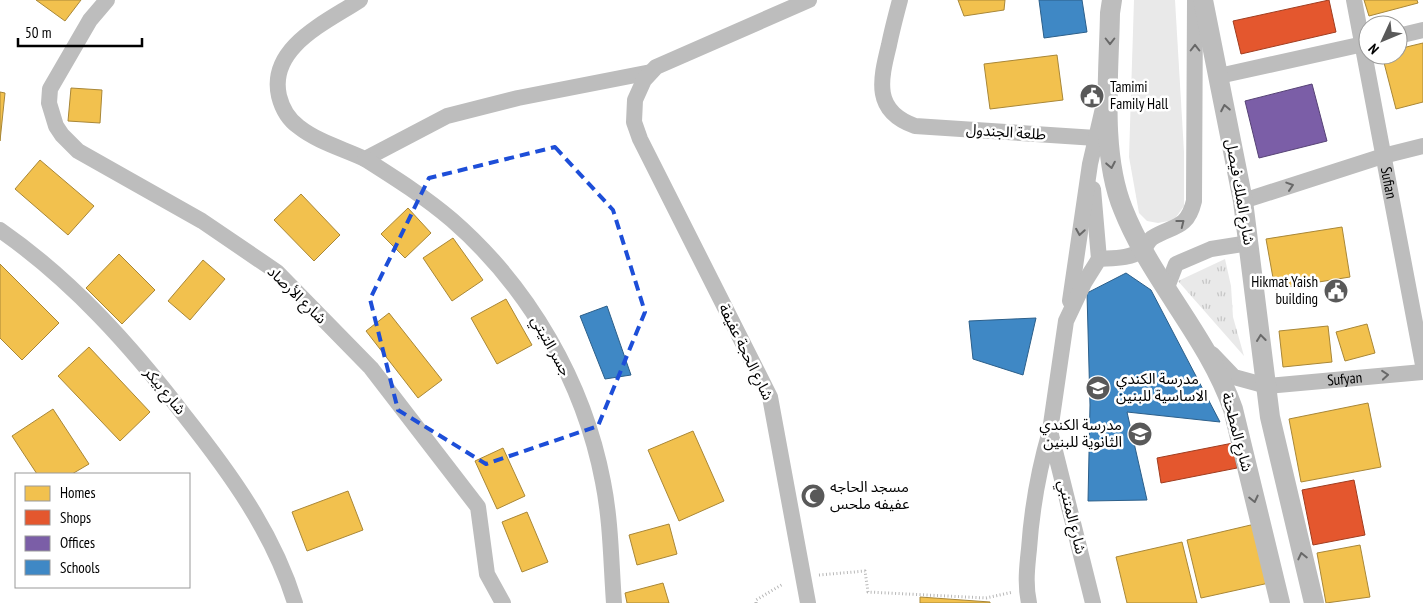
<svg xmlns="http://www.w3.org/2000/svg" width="1423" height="603" font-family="'PT Sans Narrow','Noto Sans Arabic',sans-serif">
<defs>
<pattern id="grass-tufts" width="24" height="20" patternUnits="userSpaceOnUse" patternTransform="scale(1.25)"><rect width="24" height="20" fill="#e9e9e9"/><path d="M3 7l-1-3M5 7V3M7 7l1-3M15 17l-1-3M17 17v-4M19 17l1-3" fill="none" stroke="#c6c6c6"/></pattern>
</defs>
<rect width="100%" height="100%" fill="#fff"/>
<polygon fill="url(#grass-tufts)" points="1225,259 1231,286 1233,317 1244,356 1178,281"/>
<polygon fill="#e9e9e9" points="1134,0 1175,0 1184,152 1184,206 1174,220 1158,223 1147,221 1139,213 1129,157"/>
<g fill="#f2c14e" stroke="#a98737">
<polygon points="36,0 81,0 65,21"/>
<polygon points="958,0 1005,0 1004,10 964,16"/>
<polygon points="1364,0 1417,0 1418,3 1369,16"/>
<polygon points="1423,43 1423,102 1396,109 1382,55 1398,55 1398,49"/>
<polygon points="1057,55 1063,100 990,109 984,64"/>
<polygon points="71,88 102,90 100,123 68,121"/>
<polygon points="0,92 5,93 0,141"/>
<polygon points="40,160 94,206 68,235 15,189"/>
<polygon points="301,194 340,235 314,261 274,220"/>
<polygon points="408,208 431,233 405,258 381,234"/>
<polygon points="1342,227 1350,277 1275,289 1266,239"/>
<polygon points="453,238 483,280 452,301 423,258"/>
<polygon points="119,254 155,290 122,324 86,288"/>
<polygon points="203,260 225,279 190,320 168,301"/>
<polygon points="0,264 59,323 22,360 0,338"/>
<polygon points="506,299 532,345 497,364 471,318"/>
<polygon points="389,313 442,380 418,398 366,331"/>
<polygon points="1367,324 1375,353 1345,361 1336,332"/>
<polygon points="1328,326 1332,362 1283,367 1279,331"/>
<polygon points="89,347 150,412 120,441 58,376"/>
<polygon points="1368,403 1381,467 1301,482 1289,419"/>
<polygon points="53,409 89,464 72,474 37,474 12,436"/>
<polygon points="693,431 724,501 679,521 648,450"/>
<polygon points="503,448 525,496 497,509 475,461"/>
<polygon points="348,491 363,530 307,551 292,512"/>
<polygon points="527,512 548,562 522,572 502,522"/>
<polygon points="669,524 677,554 637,565 629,535"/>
<polygon points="1255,524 1269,583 1201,598 1187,540"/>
<polygon points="1182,542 1197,603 1127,603 1116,557"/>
<polygon points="1360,545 1370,597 1326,603 1317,553"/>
<polygon points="663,583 669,603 627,603 625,593"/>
<polygon points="920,597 990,602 990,603 920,603"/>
</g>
<g fill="#e4572e" stroke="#a03d20">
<polygon points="1329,0 1336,32 1241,54 1233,21"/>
<polygon points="1233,443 1237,468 1161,483 1157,458"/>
<polygon points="1354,480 1365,535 1313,545 1302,490"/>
</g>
<polygon fill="#7b5ea7" stroke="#564275" points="1312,84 1327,141 1259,158 1245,101"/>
<g fill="#3f88c5" stroke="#2c5f8a">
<polygon points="1039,0 1082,0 1087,32 1044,38"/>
<polygon points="1126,273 1151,290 1220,422 1127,412 1147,500 1088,501 1090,405 1087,293"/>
<polygon points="607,306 631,375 605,379 580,316"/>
<polygon points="1036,318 1023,375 973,359 969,321"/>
</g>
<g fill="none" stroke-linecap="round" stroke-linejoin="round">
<g stroke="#b8b8b8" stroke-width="3" stroke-dasharray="1 2.5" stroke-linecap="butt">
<polyline points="819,575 865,571 868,592 986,598 1013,592"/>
<polyline points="756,603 756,600 783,584"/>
</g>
<g stroke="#bdbdbd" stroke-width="16">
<polyline points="107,0 90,20 50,89 49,103 56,126 62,135 78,151 202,221 277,272 371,368 478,507 487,574 503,603"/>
<path d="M360 0C327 22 268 47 279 96 282 108 289 120 299 127 318 142 344 149 365 159L447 116 518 98 651 72"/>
<path d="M900 0C896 15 892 30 889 45 880 81 873 111 915 126L1096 138"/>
<path id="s1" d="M1354 0 1423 365"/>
<polyline points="1398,36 1423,30"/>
<polyline points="1219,76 1368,43"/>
<path d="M365 159C395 178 425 197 452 220 529 287 584 382 603 482 611 522 611 562 614 603"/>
<polyline points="1093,189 1099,259"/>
<polyline points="1243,201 1383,156 1423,146"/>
<path d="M0 230C72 280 131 346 184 415 230 473 273 532 295 603"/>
<polyline points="1166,290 1176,264 1211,249 1249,243"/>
<polyline points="1070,301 1090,164 1103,108"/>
<path id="s2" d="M1212 354 1234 377 1267 386 1423 372"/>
<polyline points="808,603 770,397 640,139 634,122 635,100 644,80 656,67 809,0"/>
<path d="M1029 603C1025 585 1027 567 1029 549 1032 506 1038 472 1050 431"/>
<path d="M1093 603 1050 431 1066 321 1084 283 1099 259C1113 258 1130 259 1142 250 1146 247 1148 241 1152 238 1173 225 1187 230 1194 201L1195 0"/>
</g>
<g stroke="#bdbdbd" stroke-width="20">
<path d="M1112 0 1110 13C1109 74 1100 153 1123 209 1151 280 1208 337 1233 409L1280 603"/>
<polyline points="1203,0 1243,201 1270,417 1314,603"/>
</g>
</g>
<defs><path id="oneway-chevron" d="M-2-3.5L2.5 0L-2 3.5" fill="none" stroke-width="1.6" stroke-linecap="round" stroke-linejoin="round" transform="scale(1.25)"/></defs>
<g stroke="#686868">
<use href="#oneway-chevron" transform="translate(1110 41) rotate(90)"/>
<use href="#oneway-chevron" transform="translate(1195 48) rotate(-90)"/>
<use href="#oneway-chevron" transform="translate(1225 108) rotate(-101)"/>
<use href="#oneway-chevron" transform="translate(1111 165) rotate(79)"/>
<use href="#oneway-chevron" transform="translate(1290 186) rotate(-18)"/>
<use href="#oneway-chevron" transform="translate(1181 223) rotate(-38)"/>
<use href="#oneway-chevron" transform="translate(1080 232) rotate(99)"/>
<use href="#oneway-chevron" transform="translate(1261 338) rotate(-97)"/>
<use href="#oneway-chevron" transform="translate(1385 375) rotate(-5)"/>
<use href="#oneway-chevron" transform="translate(1254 499) rotate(77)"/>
<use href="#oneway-chevron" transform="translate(1302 556) rotate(-103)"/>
</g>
<path fill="none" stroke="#1d4ed8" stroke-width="4" stroke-dasharray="10 6" stroke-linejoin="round" d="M555 147 613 210 645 312 598 426 486 464 398 410 370 299 429 178Z"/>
<defs>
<symbol id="civic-disc" viewBox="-11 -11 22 22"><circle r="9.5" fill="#595959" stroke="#fff"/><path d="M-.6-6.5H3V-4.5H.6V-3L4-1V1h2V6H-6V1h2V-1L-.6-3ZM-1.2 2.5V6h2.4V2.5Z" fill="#fff"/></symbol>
<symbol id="school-disc" viewBox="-11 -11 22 22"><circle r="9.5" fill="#595959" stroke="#fff"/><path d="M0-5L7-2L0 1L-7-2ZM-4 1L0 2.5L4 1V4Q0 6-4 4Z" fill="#fff"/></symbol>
<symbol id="mosque-disc" viewBox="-11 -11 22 22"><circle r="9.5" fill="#595959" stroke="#fff"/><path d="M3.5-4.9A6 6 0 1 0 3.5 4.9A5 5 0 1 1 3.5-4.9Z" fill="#fff"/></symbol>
</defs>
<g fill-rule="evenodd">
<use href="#civic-disc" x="1078" y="82" width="28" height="28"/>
<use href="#civic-disc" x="1322" y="277" width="28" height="28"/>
<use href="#school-disc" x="1084" y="374" width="28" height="28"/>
<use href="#school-disc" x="1126" y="420" width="28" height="28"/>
<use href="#mosque-disc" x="799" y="482" width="28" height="28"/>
</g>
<g text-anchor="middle" stroke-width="5" stroke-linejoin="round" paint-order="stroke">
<g font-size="15" fill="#000" stroke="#fff" text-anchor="start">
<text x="1110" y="92">Tamimi<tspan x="1110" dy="17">Family Hall</tspan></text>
<text x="1318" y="287" text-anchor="end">Hikmat Yaish<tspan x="1318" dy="17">building</tspan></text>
<text x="1116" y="384">مدرسة الكندي<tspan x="1116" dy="17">الاساسية للبنين</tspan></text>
<text x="1122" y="430" text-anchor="end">مدرسة الكندي<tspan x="1122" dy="17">الثانوية للبنين</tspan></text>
<text x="830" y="492">مسجد الحاجه<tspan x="830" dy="17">عفيفه ملحس</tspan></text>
</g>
<g font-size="15" fill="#000" stroke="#fff">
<text transform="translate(1006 132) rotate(4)" y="5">طلعة الجندول</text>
<text dy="5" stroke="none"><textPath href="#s1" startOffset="186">Sufian</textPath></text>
<text transform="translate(1240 192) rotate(80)" y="5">شارع الملك فيصل</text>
<text transform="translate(297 295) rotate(44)" y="5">شارع الأرصاد</text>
<text transform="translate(551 346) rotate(61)" y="5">جسر التيتي</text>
<text transform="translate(746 352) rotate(64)" y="5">شارع الحجة عفيفة</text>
<text dy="5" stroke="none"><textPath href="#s2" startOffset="144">Sufyan</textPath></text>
<text transform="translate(165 391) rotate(51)" y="5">شارع بيكر</text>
<text transform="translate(1237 432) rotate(75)" y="5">شارع المطحنة</text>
<text transform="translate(1072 517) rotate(76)" y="5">شارع المتنبي</text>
</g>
</g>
<rect x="15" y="473" width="175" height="115" fill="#ffffff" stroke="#999999"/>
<rect x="25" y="486" width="25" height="15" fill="#f2c14e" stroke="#999999"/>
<text x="60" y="498" font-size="15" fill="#000000">Homes</text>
<rect x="25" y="510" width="25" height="15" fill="#e4572e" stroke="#999999"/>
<text x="60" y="523" font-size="15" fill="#000000">Shops</text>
<rect x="25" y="536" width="25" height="15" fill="#7b5ea7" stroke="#999999"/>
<text x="60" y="548" font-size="15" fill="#000000">Offices</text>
<rect x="25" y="560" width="25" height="15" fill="#3f88c5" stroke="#999999"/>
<text x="60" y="573" font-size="15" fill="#000000">Schools</text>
<g transform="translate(1383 40) rotate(226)"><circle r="24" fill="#ffffff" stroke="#999999"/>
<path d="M0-4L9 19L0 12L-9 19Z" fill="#595959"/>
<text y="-8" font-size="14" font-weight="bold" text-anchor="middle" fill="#000000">N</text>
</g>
<path d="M18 38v8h124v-8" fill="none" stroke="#000000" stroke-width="2.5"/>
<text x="25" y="38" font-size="15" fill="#000000" stroke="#ffffff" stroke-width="4" paint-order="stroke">50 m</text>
</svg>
